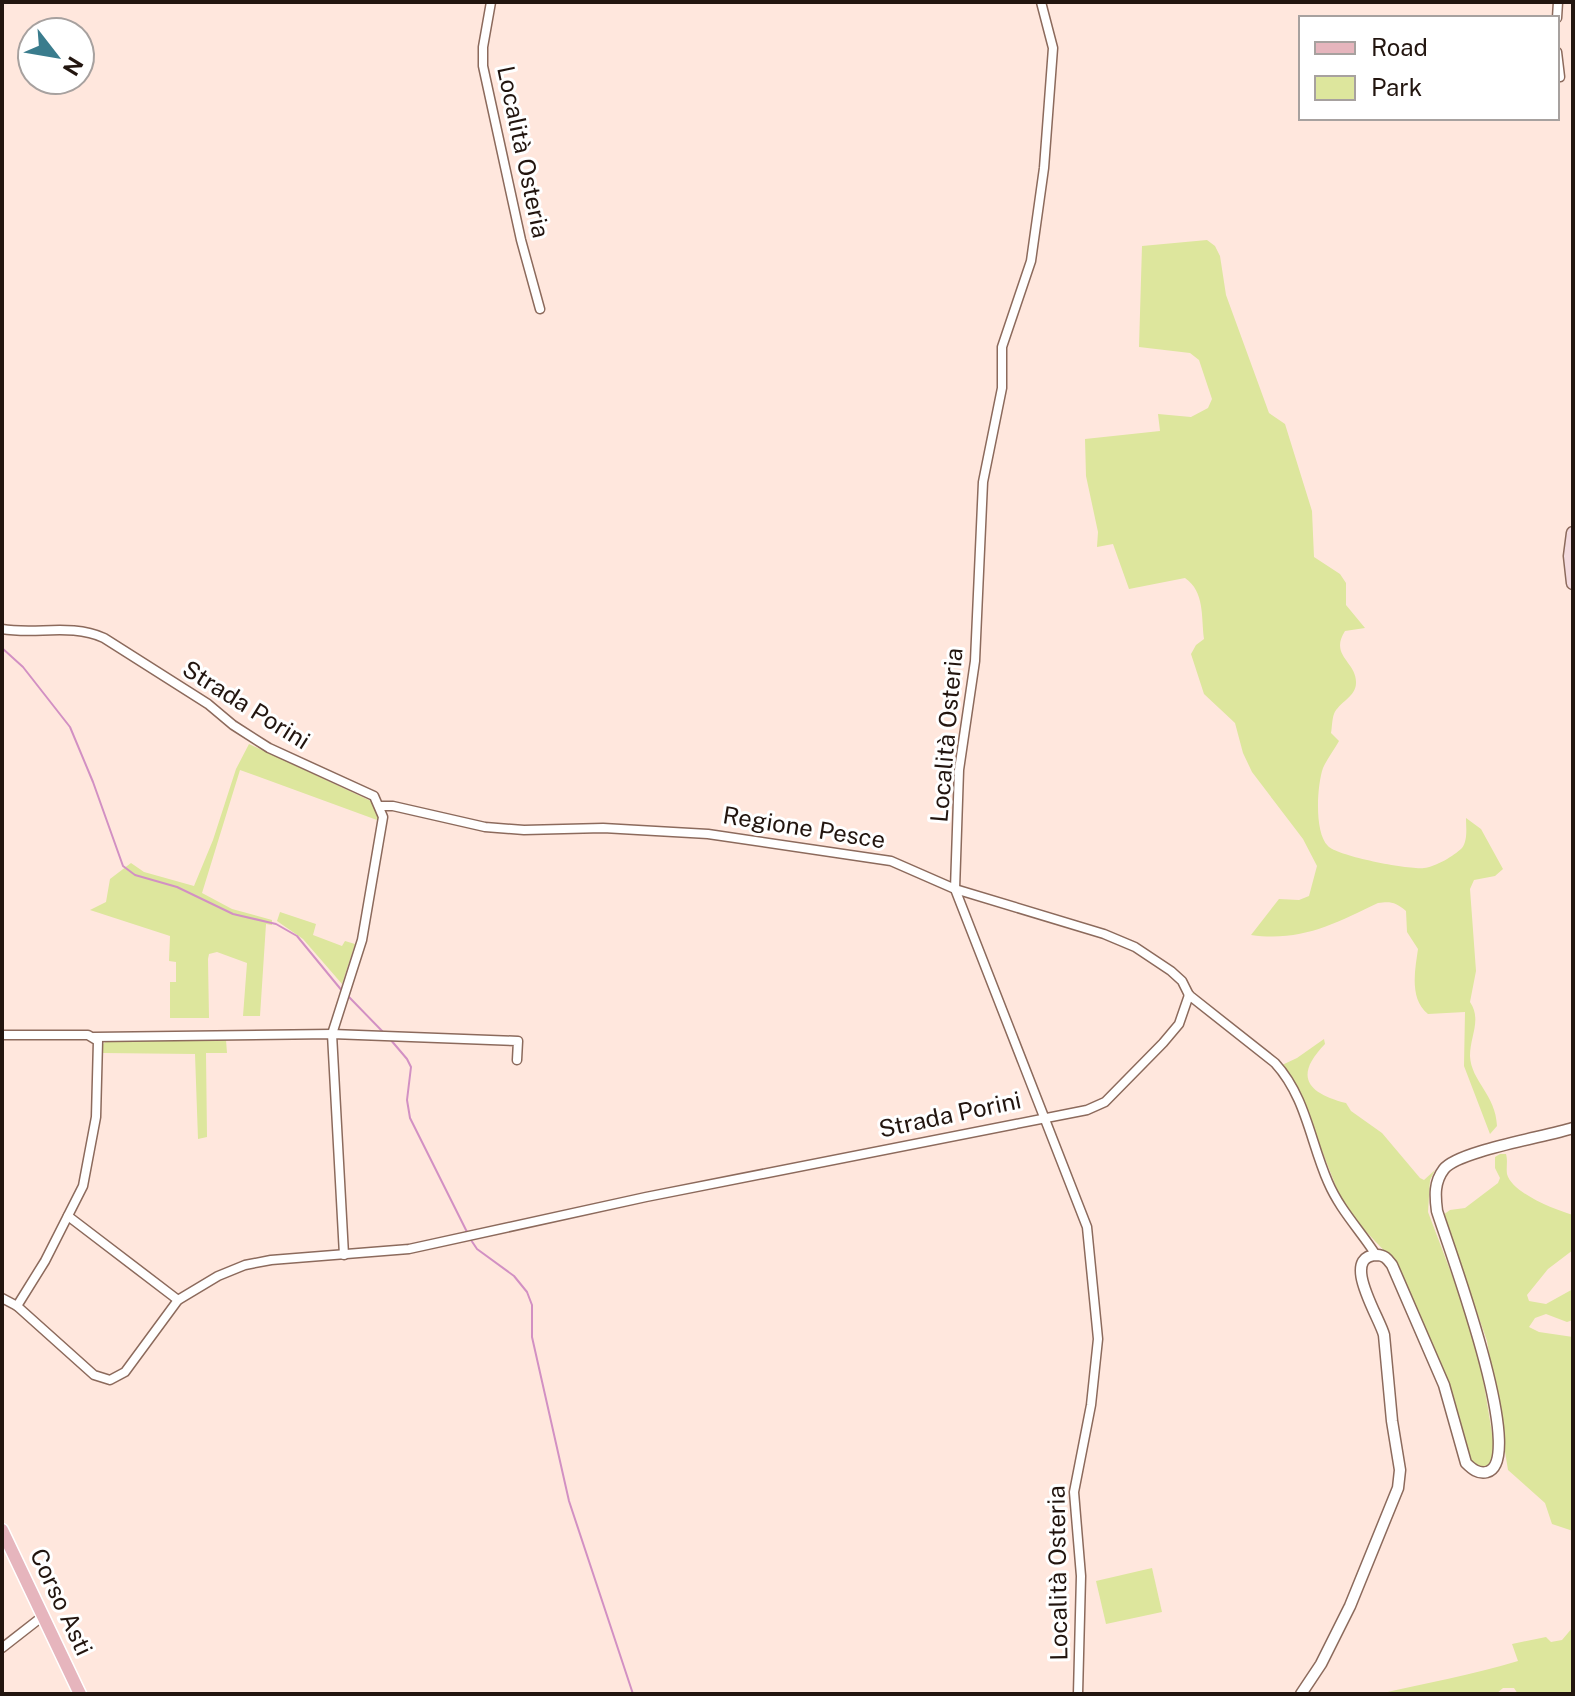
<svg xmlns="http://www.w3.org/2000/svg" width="1575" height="1696" font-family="'Public Sans',sans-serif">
<rect width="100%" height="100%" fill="#ffe7dd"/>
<g fill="#dde69d">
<path d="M1207 240 1215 246 1220 256 1226 295 1269 413 1285 424 1312 511 1314 557 1340 574 1346 583V605L1365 628 1345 631C1329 656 1357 662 1356 683 1356 697 1339 702 1334 714 1332 719 1332 728 1331 733L1339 741C1334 750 1327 759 1323 768 1317 785 1314 833 1328 846 1337 856 1409 870 1424 868 1435 867 1454 856 1462 848 1468 840 1466 827 1466 818L1481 829 1503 869 1495 876 1474 880 1470 889 1476 971 1470 1002C1482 1020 1470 1036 1470 1056 1471 1081 1496 1095 1497 1126L1490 1134 1464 1066 1465 1012 1428 1014C1409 999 1415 970 1418 949L1407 932 1406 911C1396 902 1390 901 1378 903 1334 924 1301 942 1251 935L1279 899 1299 900 1309 896 1317 866 1303 839 1252 772 1243 753 1235 723 1204 694 1191 654 1196 645 1204 639C1201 616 1205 592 1185 578L1129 589 1113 544 1097 547 1098 532 1086 476 1085 439 1160 431 1158 414 1191 417 1208 408 1212 399 1199 360 1190 353 1139 347 1142 246Z"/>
<polygon points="249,744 371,801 378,814 377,820 240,770 202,893 232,909 272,920 272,925 266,924 260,1016 243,1016 247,963 217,952 209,954 208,959 209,1018 170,1018 170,982 176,982 176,962 169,961 170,936 90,910 106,902 110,879 131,863 144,872 194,886 213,840 236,769"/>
<polygon points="280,912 316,924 313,935 342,946 345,941 355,944 342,984 303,939 277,921"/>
<path d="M1324 1039 1325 1044C1293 1077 1308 1093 1346 1103L1351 1111 1382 1133 1420 1178 1424 1180 1435 1170 1430 1180 1428 1212 1477 1341 1495 1452V1459L1486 1468 1479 1467 1468 1458 1452 1394 1395 1262 1352 1217 1340 1197 1301 1097 1282 1065 1297 1058Z"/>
<polygon points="108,1040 226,1040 227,1053 206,1053 207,1137 198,1139 195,1054 103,1053 103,1044"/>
<path d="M1500 1154H1506C1508 1161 1506 1167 1507 1174 1512 1193 1555 1210 1573 1215V1250L1548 1269 1527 1295 1529 1301 1546 1304 1573 1289V1320L1567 1322 1546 1314 1535 1318 1529 1327 1539 1332 1573 1337V1531L1552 1524 1545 1503 1508 1470 1487 1341 1443 1215 1450 1210 1465 1208 1498 1183 1500 1178 1495 1168V1157Z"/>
<polygon points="1152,1568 1162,1612 1106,1624 1096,1581"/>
<path d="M1573 1627V1694H1518L1514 1688H1503L1496 1694H1379C1425 1683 1472 1675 1518 1661L1512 1644 1546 1637 1551 1642 1562 1640Z"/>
</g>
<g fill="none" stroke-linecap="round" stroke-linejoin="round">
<g stroke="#d290c3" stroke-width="2">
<polyline points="2,648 23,667 70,727 93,782 123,866 135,875 177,887 233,914 276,924 297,936 343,992"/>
<polyline points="348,996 385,1034"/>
<polyline points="390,1039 407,1059 411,1067 407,1100 410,1118 468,1234"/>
<polyline points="471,1240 477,1249 514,1276 527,1292 532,1305 532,1337 569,1501 633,1694"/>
</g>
<defs>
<g id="minor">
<polyline points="491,2 483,47 483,66 521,240 540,309"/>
<polyline points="1041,2 1053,48 1044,168 1031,261 1002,347 1002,388 983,482 975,661 959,770 955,889 1087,1227 1098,1339 1091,1405 1074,1492 1081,1576 1078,1694"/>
<polyline points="1557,18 1558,2"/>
<polyline points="1557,52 1560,77"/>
<path d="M2 629C36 635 71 623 104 638L208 704 233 725 269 748 374 796 383 817 362 940 332 1034 344 1255"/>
<polyline points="380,806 393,806 485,827 524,830 603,828 708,834 891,861 955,889 1104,934 1135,947 1171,971 1182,981 1189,995"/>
<path d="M1189 995 1275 1063C1306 1097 1310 1141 1328 1182 1340 1210 1360 1230 1376 1255"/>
<polyline points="2,1035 88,1035 98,1041 96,1117 83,1186 45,1261 17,1306"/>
<polyline points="94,1037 332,1034 518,1041 517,1060"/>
<polyline points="68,1216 178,1300"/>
<polyline points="2,1298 17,1306 94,1375 110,1380 125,1372 178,1300 218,1276 245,1265 271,1260 409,1249 646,1197 1087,1110 1105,1102 1163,1043 1179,1024 1189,995"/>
<polyline points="2,1648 43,1616"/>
</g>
<path id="tertiary" d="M1301 1694 1321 1664 1350 1606 1398 1488 1400 1470 1392 1421 1384 1335C1380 1318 1339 1256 1377 1255 1385 1255 1388 1260 1392 1265L1444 1385 1466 1463C1472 1469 1478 1474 1487 1472 1529 1461 1447 1243 1437 1211 1435 1196 1434 1182 1444 1169 1458 1151 1545 1137 1573 1128"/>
<polyline id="secondary" points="1573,533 1570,556 1573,583"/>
<polyline id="primary" points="2,1530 80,1694"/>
</defs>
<use href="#minor" stroke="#8c6a5c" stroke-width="11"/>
<use href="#tertiary" stroke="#8c6a5c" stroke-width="13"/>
<use href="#secondary" stroke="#8c6a5c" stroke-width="15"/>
<use href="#primary" stroke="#fff" stroke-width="15"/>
<use href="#minor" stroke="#fff" stroke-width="8"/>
<use href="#tertiary" stroke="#fff" stroke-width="10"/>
<use href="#secondary" stroke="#f3dade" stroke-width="12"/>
<use href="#primary" stroke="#e6b5bd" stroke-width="12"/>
</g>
<g text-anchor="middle" stroke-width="6" stroke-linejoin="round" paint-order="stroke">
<g font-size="24" fill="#22150f" stroke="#fff">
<text transform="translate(523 152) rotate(78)" y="8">Località Osteria</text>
<text transform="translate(246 705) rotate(32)" y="8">Strada Porini</text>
<text transform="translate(947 735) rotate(-85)" y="8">Località Osteria</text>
<text transform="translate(804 828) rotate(9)" y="8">Regione Pesce</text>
<text transform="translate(950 1115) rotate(-12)" y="8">Strada Porini</text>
<text transform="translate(1058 1573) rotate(-91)" y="8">Località Osteria</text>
<text transform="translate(61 1602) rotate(65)" y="8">Corso Asti</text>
</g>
</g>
<rect width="1575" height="1696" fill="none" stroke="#22150f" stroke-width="8"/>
<rect x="1299" y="16" width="260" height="104" fill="#ffffff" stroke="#a7a19f" stroke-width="2"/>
<rect x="1315" y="42" width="40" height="12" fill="#e6b5bd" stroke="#a7a19f" stroke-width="2"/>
<text x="1371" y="56" font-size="24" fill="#22150f">Road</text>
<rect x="1315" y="76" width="40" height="24" fill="#dde69d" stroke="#a7a19f" stroke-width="2"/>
<text x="1371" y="96" font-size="24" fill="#22150f">Park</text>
<g transform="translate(56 56) rotate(121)"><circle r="38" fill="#ffffff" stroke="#a7a19f" stroke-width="2"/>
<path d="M0-6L14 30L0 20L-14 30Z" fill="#3a7c8d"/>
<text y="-12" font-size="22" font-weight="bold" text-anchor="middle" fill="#22150f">N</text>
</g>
</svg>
